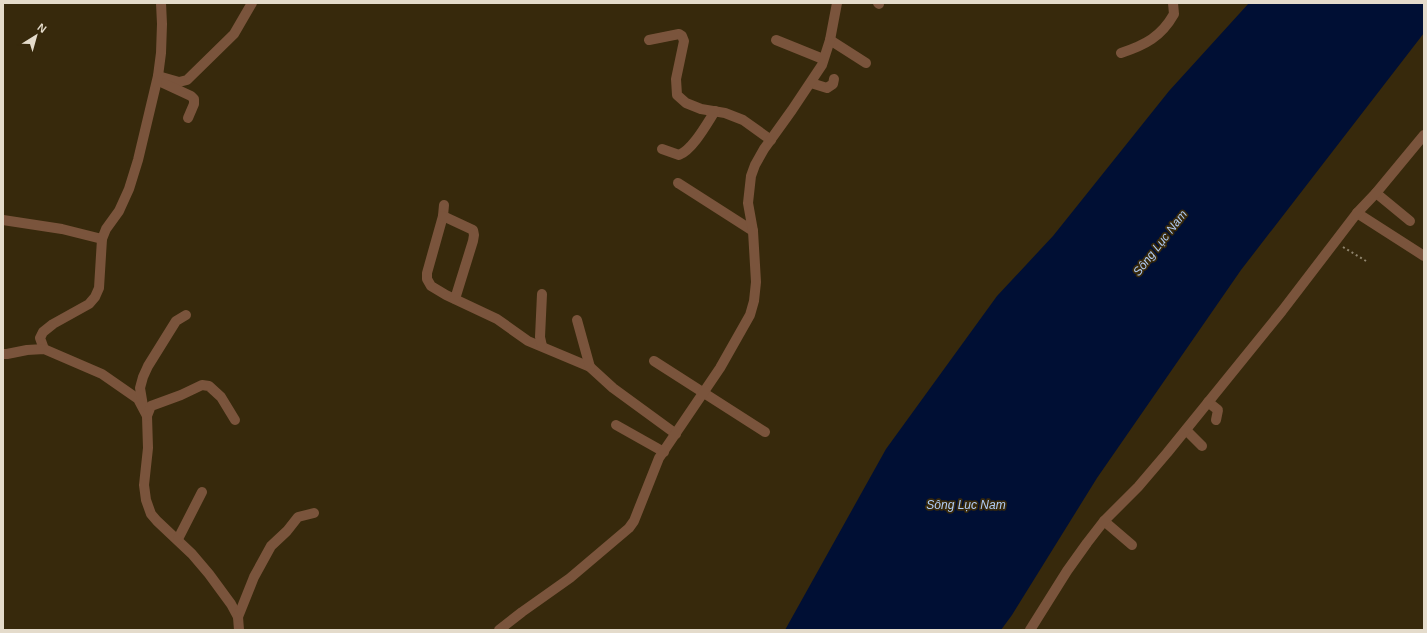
<svg xmlns="http://www.w3.org/2000/svg" width="1427" height="633" font-family="Arial,sans-serif">
<rect width="100%" height="100%" fill="#37290c"/>
<polygon fill="#000f34" points="1249,3 1424,3 1424,33 1241,270 1097,478 1012,615 1001,630 785,630 886,449 997,296 1053,236 1169,91"/>
<g fill="none" stroke-linecap="round" stroke-linejoin="round">
<polyline stroke="#90856e" stroke-width="2" stroke-dasharray="2 3" stroke-linecap="butt" points="1343,247 1366,261"/>
<g stroke="#7a543c" stroke-width="10">
<polyline points="878,3 879,4"/>
<polyline points="649,40 679,34 682,36 684,41 676,79 677,95 686,103 701,109 725,113 743,120 771,140"/>
<polyline points="776,40 823,59"/>
<polyline points="830,40 866,63"/>
<path d="M1121 53C1145 45 1161 37 1174 14L1173 3"/>
<polyline points="158,76 179,82 187,80 234,34 252,3"/>
<polyline points="163,83 191,96 194,99 194,104 188,118"/>
<polyline points="811,83 827,88 833,84 834,79"/>
<path d="M662 149 679 155C693 149 706 125 715 111"/>
<polyline points="678,183 753,231"/>
<polyline points="1376,193 1410,221"/>
<polyline points="444,205 443,216 427,273 427,279 431,286 446,295 497,319 528,341 590,367 613,388 676,434"/>
<polyline points="1357,213 1424,256"/>
<polyline points="443,216 473,230 474,235 473,241 455,299"/>
<polyline points="3,220 62,229 102,239"/>
<polyline points="542,294 540,337 542,346"/>
<polyline points="577,320 590,367"/>
<polyline points="44,349 40,338 43,332 53,324 89,304 95,297 99,288 102,239 106,229 119,211 129,189 138,160 158,76 161,53 162,24 161,3"/>
<polyline points="3,354 7,354 27,350 44,349 102,374 138,399 147,416 148,448 144,485 146,500 151,514 157,521 192,554 209,574 231,604 238,617 239,630"/>
<polyline points="654,361 765,432"/>
<polyline points="1208,402 1218,410 1216,420"/>
<polyline points="143,406 140,388 143,377 148,366 176,321 186,315"/>
<polyline points="147,416 151,406 181,395 202,385 209,386 221,397 235,420"/>
<polyline points="616,425 664,452"/>
<polyline points="1186,430 1202,446"/>
<polyline points="1104,521 1132,545"/>
<polyline points="178,539 202,492"/>
<polyline points="238,617 254,577 271,546 287,531 298,517 314,513"/>
<polyline points="499,630 522,612 570,578 629,528 634,521 659,458 720,368 750,315 754,301 756,282 753,231 748,203 751,176 755,165 764,149 792,110 822,65 830,40 837,3"/>
<polyline points="1030,630 1067,571 1087,543 1104,521 1138,487 1167,453 1282,311 1357,213 1376,193 1424,135"/>
</g>
</g>
<g text-anchor="middle" stroke-width="3.5" stroke-linejoin="round" paint-order="stroke">
<g font-size="12" font-style="italic" fill="#b1cdf6" stroke="#37290c">
<text transform="translate(1160 243) rotate(-52)" y="4">Sông Lục Nam</text>
<text x="966" y="509">Sông Lục Nam</text>
</g>
</g>
<rect width="1427" height="633" fill="none" stroke="#e4dbcb" stroke-width="8"/>
<g transform="translate(36 36) rotate(37)" stroke="#37290c" stroke-width="3" paint-order="stroke">
<path d="M0-3L7 15L0 10L-7 15Z" fill="#e4dbcb"/>
<text y="-6" font-size="11" font-weight="bold" text-anchor="middle" fill="#e4dbcb">N</text>
</g>
</svg>
